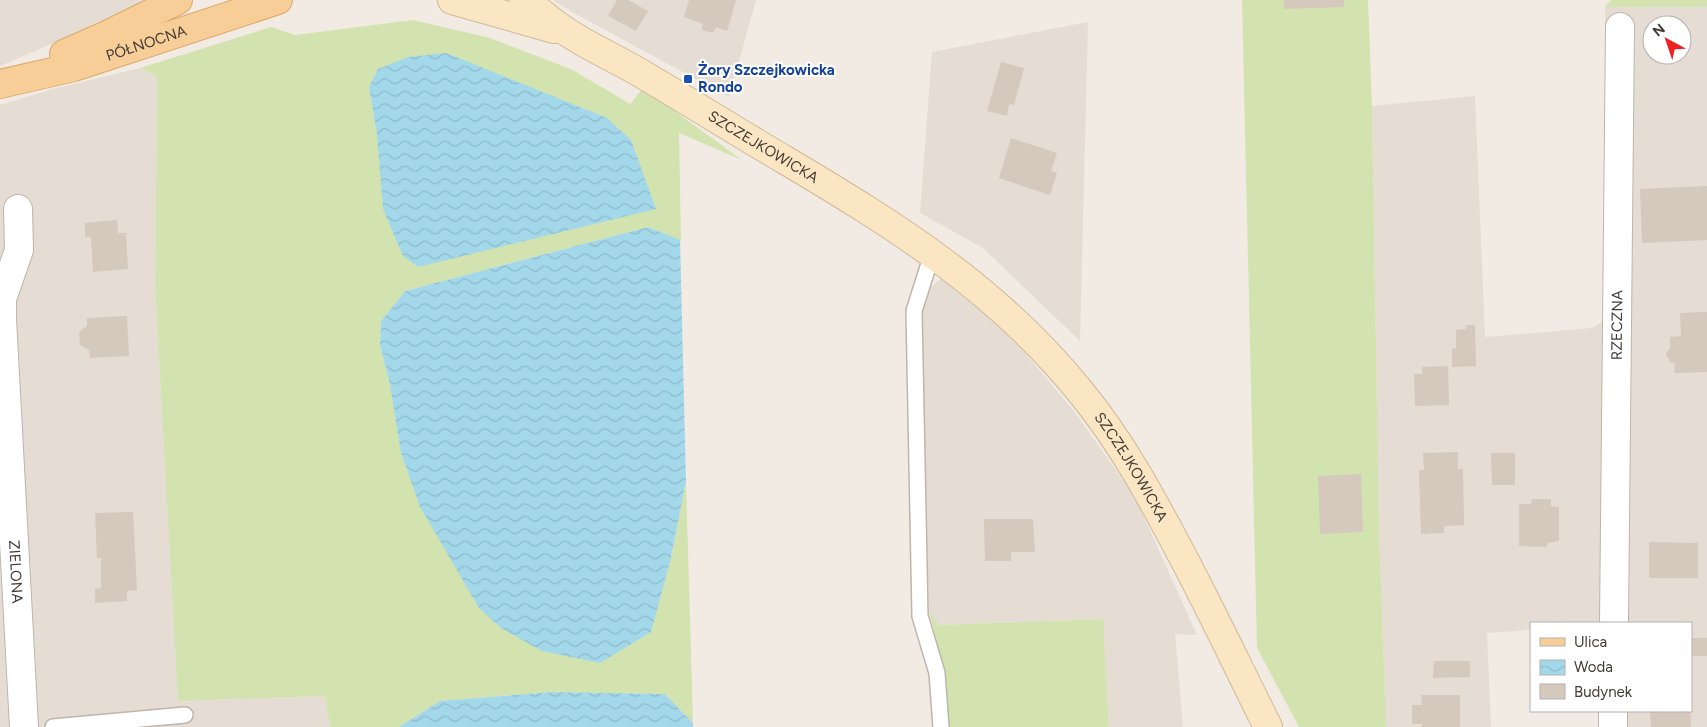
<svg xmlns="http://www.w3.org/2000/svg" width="1707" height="727" font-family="Figtree,sans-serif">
<defs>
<pattern id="water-waves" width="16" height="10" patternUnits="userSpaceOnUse" patternTransform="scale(1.25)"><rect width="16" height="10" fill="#a3d8eb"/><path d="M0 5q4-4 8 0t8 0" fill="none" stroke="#8ebaca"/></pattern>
</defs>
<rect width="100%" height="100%" fill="#f1ebe4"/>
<g fill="#e5dcd3" fill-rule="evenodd">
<polygon points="0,0 154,0 0,66"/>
<polygon points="553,0 756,0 729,97 574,13"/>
<path d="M1605 7H1707V727H1624L1625 711H1691V623H1531V630L1487 633 1491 727H1386L1379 527 1372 106 1475 96 1485 337 1592 328 1605 320ZM1652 25H1682V55H1652Z"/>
<polygon points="1088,22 1080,341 983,248 920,213 932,52"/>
<polygon points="140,68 157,76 155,286 178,700 325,696 330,727 0,727 0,105 53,89"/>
<polygon points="943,277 1013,339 1073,410 1135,497 1197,635 1175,634 1183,727 1109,727 1102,619 939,625 929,611 921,311 928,290"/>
</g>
<g fill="#d3e3af" fill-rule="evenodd">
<polygon points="1242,0 1368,0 1372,106 1379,527 1386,727 1299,727 1257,648"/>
<polygon points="1611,0 1707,0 1707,7 1605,7"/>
<path d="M413 20 490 38 573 70 630 104 643 88 742 160 679 133 681 242 648 227 405 291 381 321 380 345 390 385 671 558 686 481 693 723 665 694 552 692 440 701 399 727H330L325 696 178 701 155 286 157 76 140 68 271 27 295 35ZM408 57 377 135 369 87Z"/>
<polygon points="929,611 939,625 1103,619 1109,727 950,727 941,659"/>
</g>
<g fill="url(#water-waves)">
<polygon points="446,53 607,118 631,140 656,209 418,267 403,256 383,209 377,135 369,87 378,69 408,57"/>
<polygon points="648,227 680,240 686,481 671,558 651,632 600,663 542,651 501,628 479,608 420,507 401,453 390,385 380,345 381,321 405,291"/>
<polygon points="552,692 665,694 693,723 693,727 399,727 440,701"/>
</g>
<g fill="#d5c8bd">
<polygon points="617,0 628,0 648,11 636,31 608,16"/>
<polygon points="689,0 736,0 727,31 716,27 713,33 702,30 703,24 684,17"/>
<polygon points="1284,0 1344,0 1344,7 1284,9"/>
<polygon points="1001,62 1024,68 1014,105 1009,104 1007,116 987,111"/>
<polygon points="1011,138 1057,153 1051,171 1057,173 1050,195 999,178"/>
<polygon points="1707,186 1707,240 1642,243 1640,189"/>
<polygon points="117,220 118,233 128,233 126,234 128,269 93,272 91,237 85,237 85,223"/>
<polygon points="1707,312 1707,372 1674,373 1675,363 1670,362 1666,354 1670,348 1670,337 1681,336 1680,313"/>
<polygon points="127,316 129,356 90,358 89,350 80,345 79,332 87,326 87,318"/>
<polygon points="1466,325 1475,325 1476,366 1452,367 1452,349 1456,348 1456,330 1466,329"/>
<polygon points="1448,366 1449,405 1415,406 1414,374 1422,374 1422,367"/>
<polygon points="1458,452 1458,469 1463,469 1464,525 1444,526 1444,533 1421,534 1419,470 1424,470 1423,453"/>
<polygon points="1491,453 1515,453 1515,485 1492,485"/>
<polygon points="1361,474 1363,532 1320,534 1318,476"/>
<polygon points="1532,499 1551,499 1551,506 1559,507 1559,541 1547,543 1547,547 1519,546 1519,504 1531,504"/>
<polygon points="133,512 137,590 127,591 127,601 95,603 95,589 101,588 101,559 110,559 97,558 95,513"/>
<polygon points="984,519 1033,519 1035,552 1011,552 1011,561 985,561"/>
<polygon points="1649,542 1698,543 1698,578 1649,578"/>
<rect x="1691" y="638" width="16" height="18"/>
<polygon points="1434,661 1470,661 1470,677 1433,678"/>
<polygon points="1421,695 1460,695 1460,727 1422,727 1422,724 1412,724 1412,705 1422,705"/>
<polygon points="1650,711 1690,711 1691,727 1651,727"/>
</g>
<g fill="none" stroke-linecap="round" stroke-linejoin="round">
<defs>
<g id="lane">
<polyline points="932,254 914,311 920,616 937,673 941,727"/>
<polyline points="53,727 185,715"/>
</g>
<g id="street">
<path id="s1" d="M18 209 19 250 2 299V319L24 727"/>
<path id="s2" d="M1614 623 1620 27"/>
<polyline points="1613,727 1613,711"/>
</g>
<g id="secondary">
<polyline points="452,0 554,29"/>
<path id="s3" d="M524 0C539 10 552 23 567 32 591 48 617 59 642 74 690 102 737 132 785 160 896 226 996 288 1079 390 1122 442 1153 500 1184 559 1213 614 1240 671 1268 727"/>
</g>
<g id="primary">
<polyline points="64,54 107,35 178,0"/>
<path id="s4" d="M0 84 74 67 278 0"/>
</g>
</defs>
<use href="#lane" stroke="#bfb5ab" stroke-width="18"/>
<use href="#street" stroke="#bfb5ab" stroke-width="30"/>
<use href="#secondary" stroke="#ceb897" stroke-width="30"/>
<use href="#primary" stroke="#dba868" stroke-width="30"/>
<use href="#lane" stroke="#fff" stroke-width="15"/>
<use href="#street" stroke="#fff" stroke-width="28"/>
<use href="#secondary" stroke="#fbe6c4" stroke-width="28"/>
<use href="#primary" stroke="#f7ce97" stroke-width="28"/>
</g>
<rect fill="#1a4fb4" stroke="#fff" stroke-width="2" x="683" y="74" width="10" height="10" rx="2.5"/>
<g text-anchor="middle" stroke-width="4" stroke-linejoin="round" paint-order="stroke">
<g font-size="15" fill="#433b35" stroke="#fff">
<text dy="5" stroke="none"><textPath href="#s4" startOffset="152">PÓŁNOCNA</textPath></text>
<text dy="5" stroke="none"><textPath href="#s3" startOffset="281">SZCZEJKOWICKA</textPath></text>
<text dy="5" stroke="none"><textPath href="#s2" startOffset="298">RZECZNA</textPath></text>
<text dy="5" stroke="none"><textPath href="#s3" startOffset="775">SZCZEJKOWICKA</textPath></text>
<text dy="5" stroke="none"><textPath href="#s1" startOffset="366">ZIELONA</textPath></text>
</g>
<g font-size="15" font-weight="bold" fill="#164399" stroke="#fff" text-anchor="start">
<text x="698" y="75">Żory Szczejkowicka<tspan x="698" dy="17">Rondo</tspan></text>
</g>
</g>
<rect x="1530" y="622" width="162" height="90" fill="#ffffff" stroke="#b4b1ae"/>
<rect x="1540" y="638" width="25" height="8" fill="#f7ce97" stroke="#b4b1ae"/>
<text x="1574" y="647" font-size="15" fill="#433b35">Ulica</text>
<rect x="1540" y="660" width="25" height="15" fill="url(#water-waves)" stroke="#b4b1ae"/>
<text x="1574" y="672" font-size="15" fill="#433b35">Woda</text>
<rect x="1540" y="684" width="25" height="15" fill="#d5c8bd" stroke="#b4b1ae"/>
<text x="1574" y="697" font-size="15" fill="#433b35">Budynek</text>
<g transform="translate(1667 40) rotate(320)"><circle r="24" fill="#ffffff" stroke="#b4b1ae"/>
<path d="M0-4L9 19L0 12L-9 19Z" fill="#ec2220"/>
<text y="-8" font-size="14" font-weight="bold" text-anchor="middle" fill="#433b35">N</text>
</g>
</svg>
